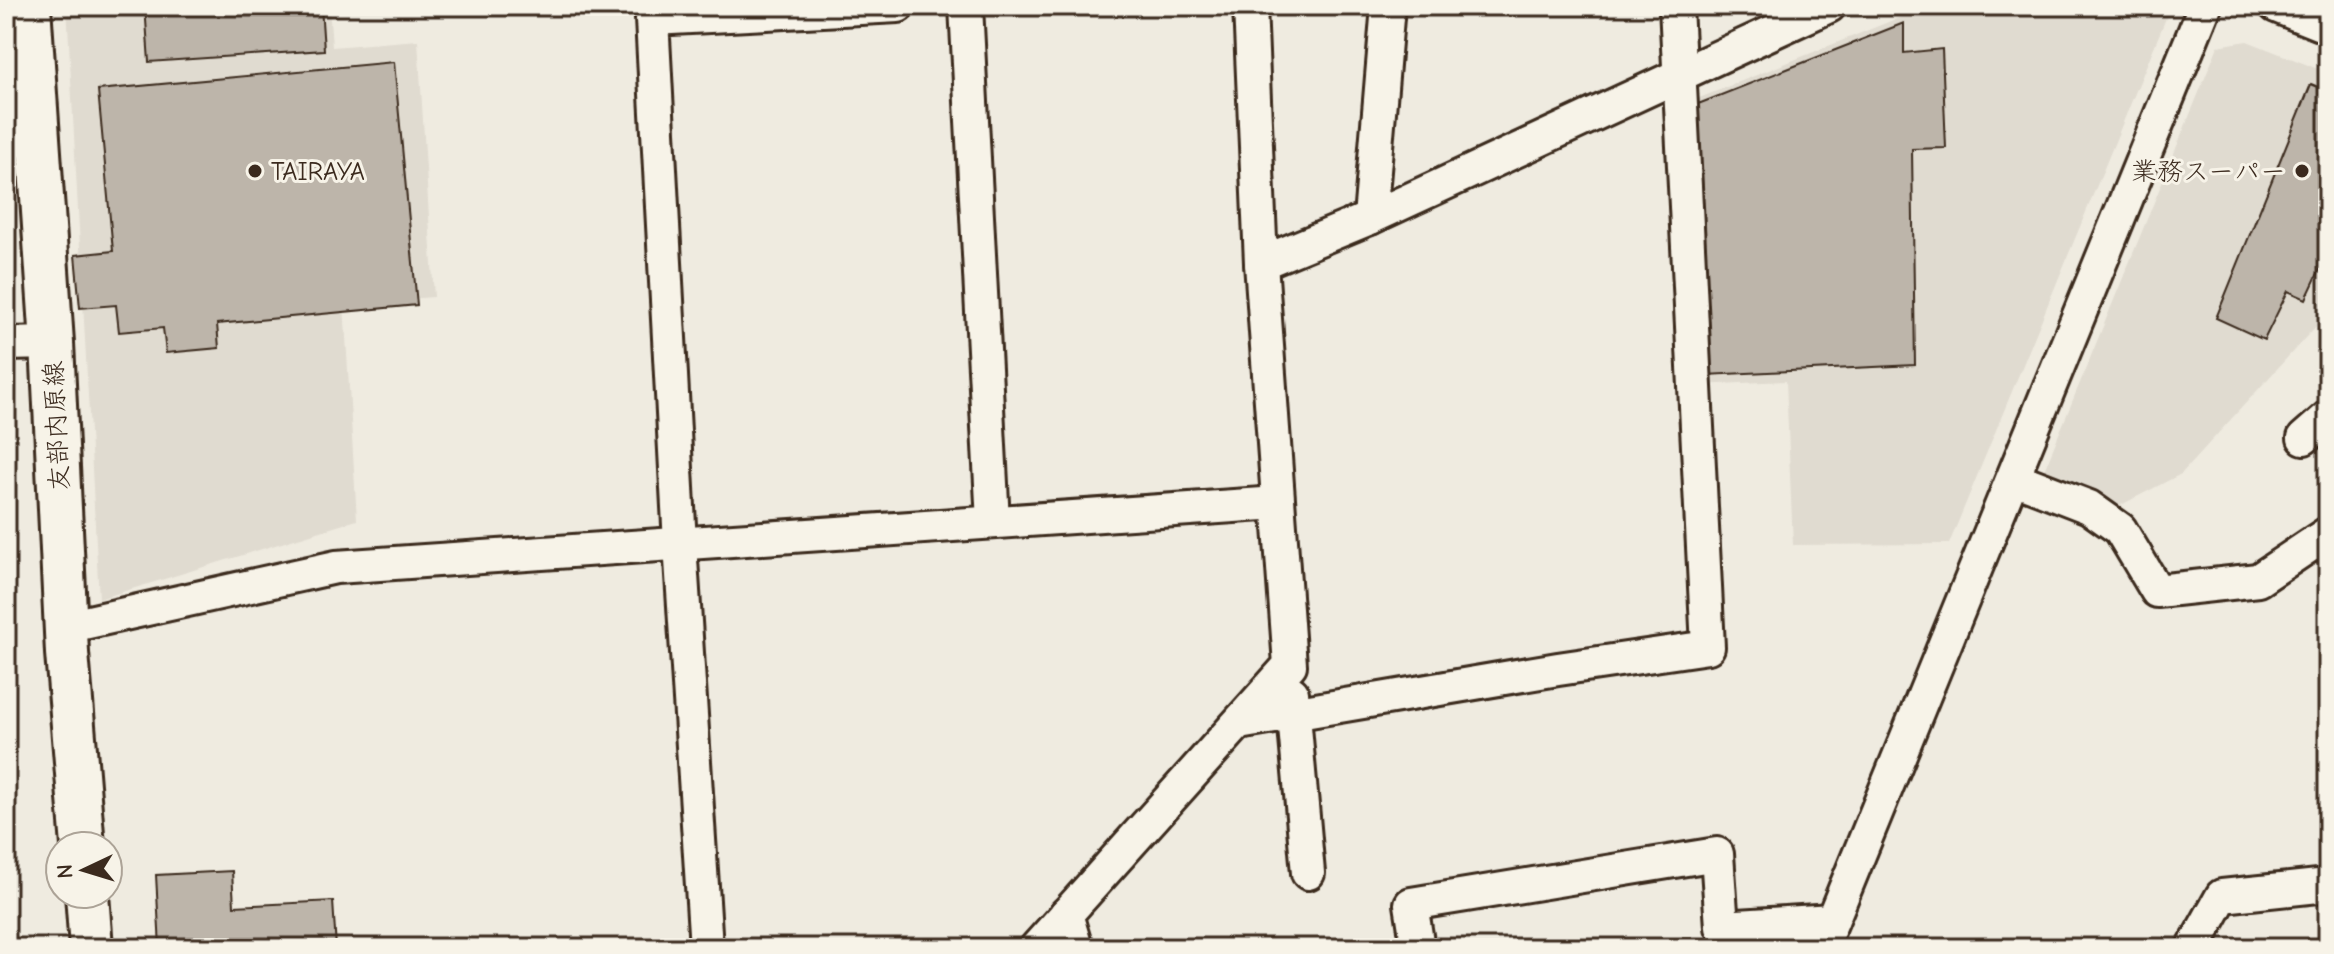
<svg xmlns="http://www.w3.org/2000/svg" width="2334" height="954" font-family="'Comic Neue','Klee One',sans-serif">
<rect width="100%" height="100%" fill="#efebe0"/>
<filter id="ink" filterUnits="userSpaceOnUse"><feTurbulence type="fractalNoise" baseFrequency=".0125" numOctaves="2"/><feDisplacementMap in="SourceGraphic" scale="16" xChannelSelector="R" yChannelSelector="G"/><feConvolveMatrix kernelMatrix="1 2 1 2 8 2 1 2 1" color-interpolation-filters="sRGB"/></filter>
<g filter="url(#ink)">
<g fill="#e0dbd0">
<polygon points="67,6 329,6 332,47 418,40 434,297 344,304 357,520 99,599"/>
<polygon points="1928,6 2171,6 1949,544 1793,545 1786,381 1698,385 1682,105"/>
<polygon points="2247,41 2328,73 2328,313 2181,474 2121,505 2043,473 2218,46"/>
</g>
<g fill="#bdb5aa" stroke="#3b2a1e" stroke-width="2">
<polygon points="145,6 321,6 324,50 149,62"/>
<polygon points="1904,23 1904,53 1942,49 1946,148 1912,149 1915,365 1705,375 1688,108"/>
<polygon points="394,62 417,305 217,324 219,348 166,353 163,328 119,332 116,305 80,308 75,255 113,251 98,90"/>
<polygon points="2311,84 2328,91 2328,252 2306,299 2288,291 2264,340 2216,318"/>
<polygon points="232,871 234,906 333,901 336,948 160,948 156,875"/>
</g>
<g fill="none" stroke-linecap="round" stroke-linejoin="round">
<defs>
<g id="minor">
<polyline points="966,6 993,522"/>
<polyline points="1250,6 1261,263"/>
<polyline points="2276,6 2328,27"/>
<polyline points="1370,218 1388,6"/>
<polyline points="6,344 52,343"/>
<polyline points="2304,438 2328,417"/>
<polyline points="2014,478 2089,507 2120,529 2157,591 2258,580 2328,533"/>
<polyline points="66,627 336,567 1278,503"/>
<polyline points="1292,693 1308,873"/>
<polyline points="1239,723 1558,669 1708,647 1676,6"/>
<polyline points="1066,914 1076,948"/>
<polyline points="706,948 680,544 652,19 898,6"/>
<polyline points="1036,948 1290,665 1261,263 1370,218 1829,6"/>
<polyline points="1418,948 1411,904 1717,854 1722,927 1832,920"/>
<polyline points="1821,948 2205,6"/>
<polyline points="2193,948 2222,896 2328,885"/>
</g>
<g id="major">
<polyline points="29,6 52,343 67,653 83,846"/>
<polyline points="87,894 91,948"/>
</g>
</defs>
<use href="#minor" stroke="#3b2a1e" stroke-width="38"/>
<use href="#major" stroke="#3b2a1e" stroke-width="48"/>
<use href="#minor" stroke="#f7f3e8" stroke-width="32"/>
<use href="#major" stroke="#f7f3e8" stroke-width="42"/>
</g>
</g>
<g fill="#3b2a1e" stroke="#f7f3e8" stroke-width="3">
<circle cx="255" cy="171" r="8"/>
<circle cx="2302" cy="171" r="8"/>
</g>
<g text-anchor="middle" stroke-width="6" stroke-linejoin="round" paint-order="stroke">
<g font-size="26" fill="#3b2a1e" stroke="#f7f3e8" text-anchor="start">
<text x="271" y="180">TAIRAYA</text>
<text x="2286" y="180" text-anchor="end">業務スーパー</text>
</g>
<g font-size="26" fill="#3b2a1e" stroke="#f7f3e8">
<text transform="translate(56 426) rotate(-93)" y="9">友部内原線</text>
</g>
</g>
<rect width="2334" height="954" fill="none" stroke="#f7f3e8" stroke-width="32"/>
<rect x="16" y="16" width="2302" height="922" fill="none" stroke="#3b2a1e" stroke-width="3" filter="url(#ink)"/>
<g transform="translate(84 870) rotate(266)"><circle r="38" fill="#f7f3e8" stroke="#aca397" stroke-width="2"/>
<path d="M0-6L14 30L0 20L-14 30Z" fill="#3b2a1e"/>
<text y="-12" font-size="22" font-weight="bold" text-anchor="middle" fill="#3b2a1e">N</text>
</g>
</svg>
